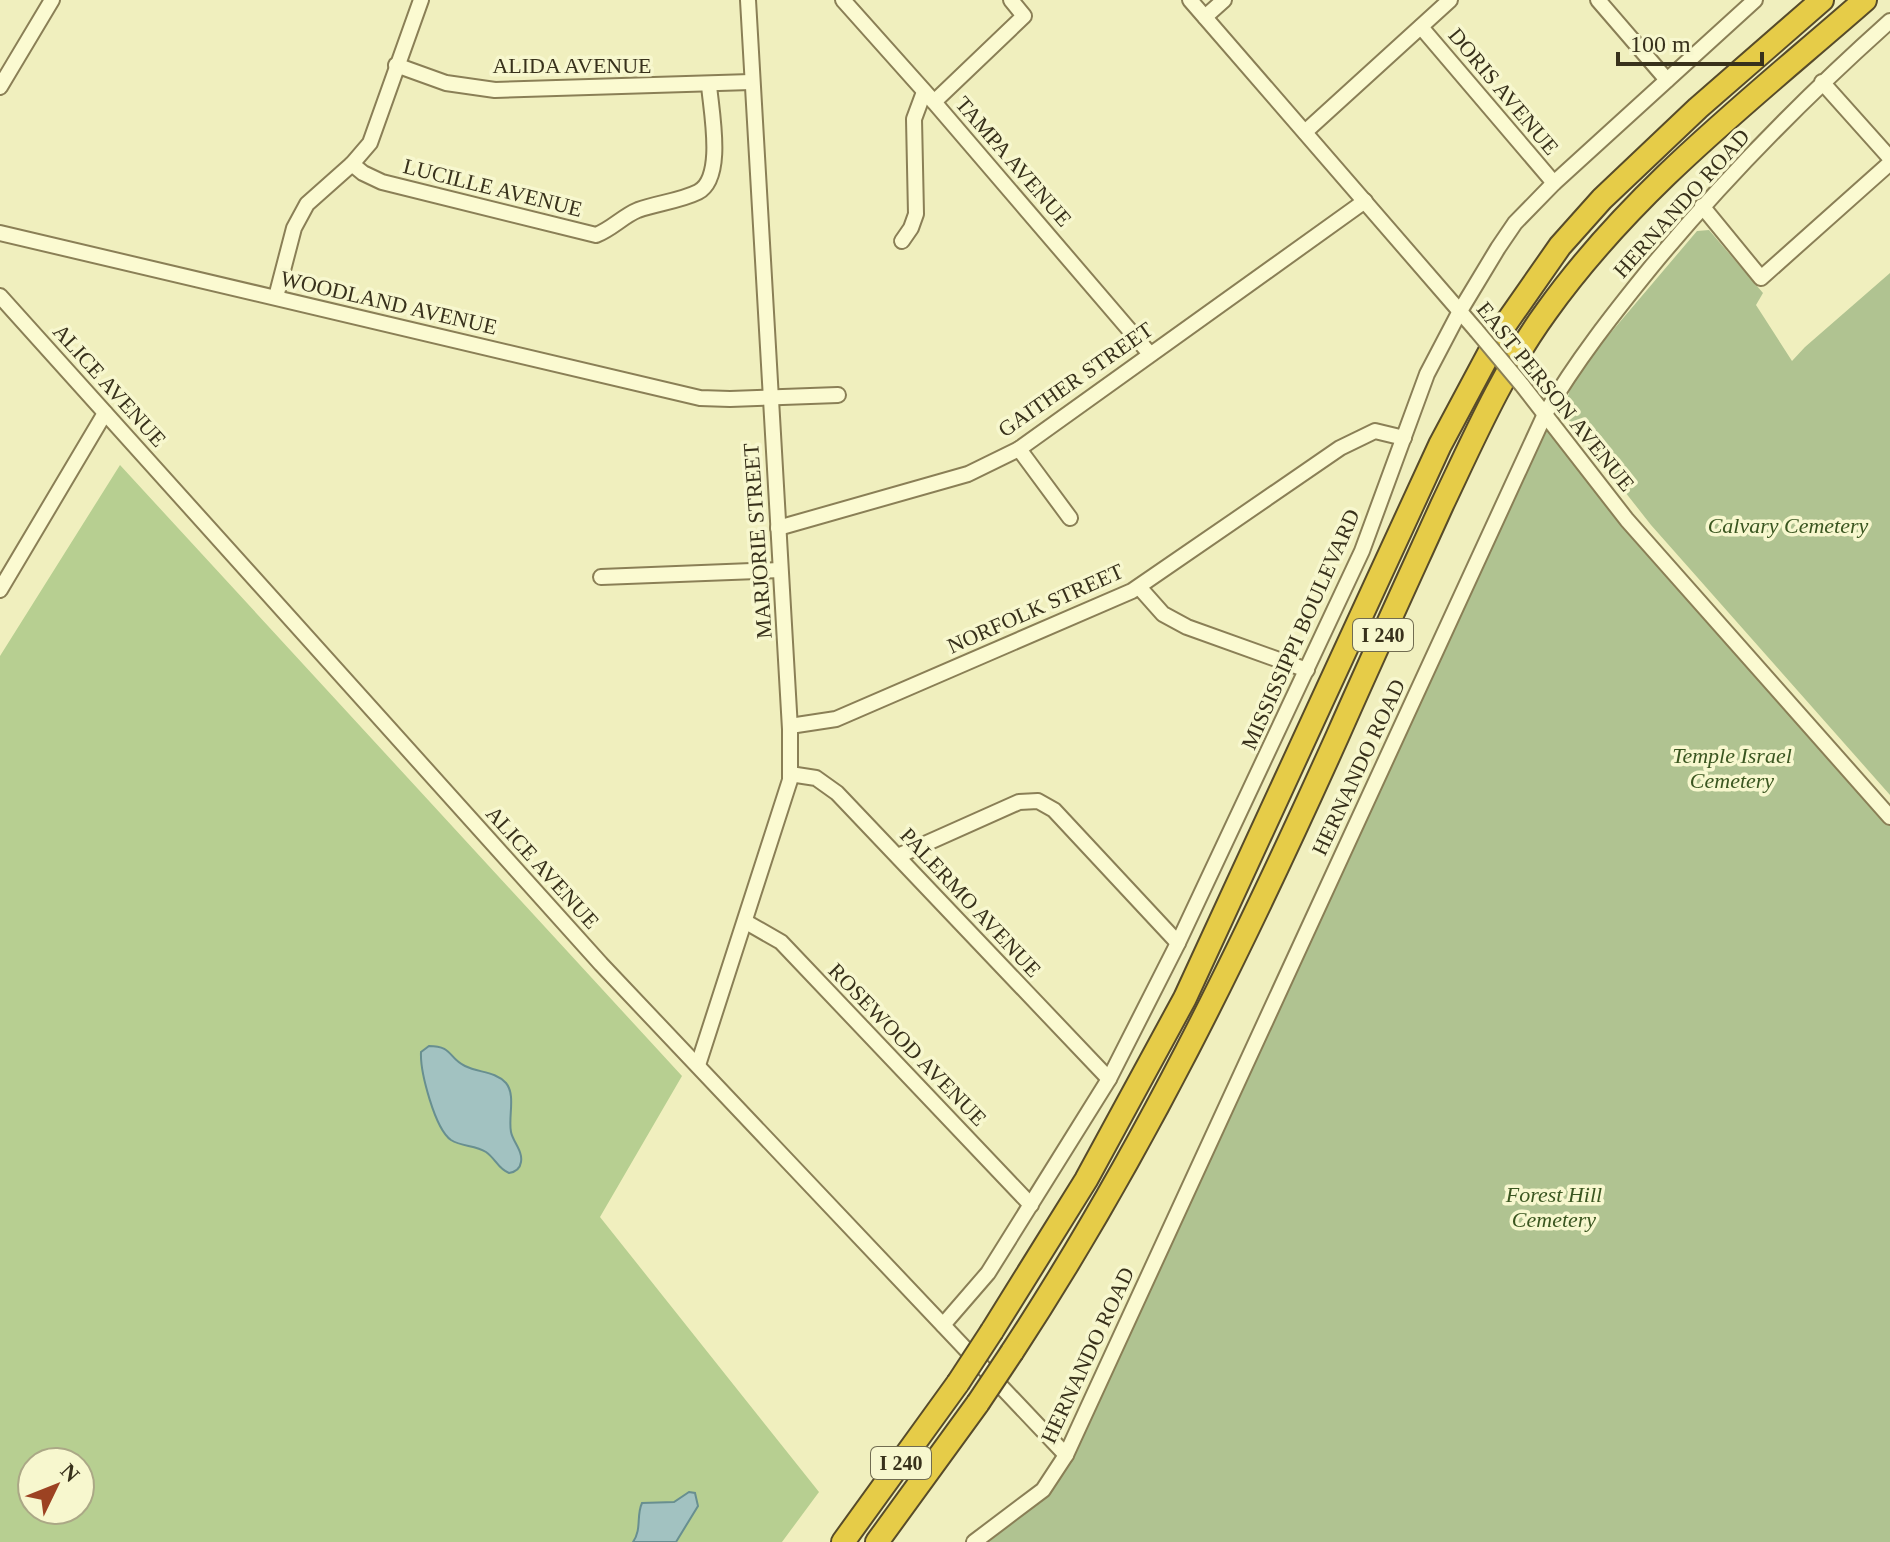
<svg xmlns="http://www.w3.org/2000/svg" width="1890" height="1542" font-family="'Times New Roman',serif">
<rect width="100%" height="100%" fill="#f0efbe"/>
<path fill="#b7cf91" fill-rule="evenodd" d="M120 465 682 1076 600 1217 819 1492 782 1542H0V656ZM32 1462H80V1510H32Z"/>
<g fill="#b0c391">
<polygon points="1709,230 1763,293 1756,305 1792,361 1805,347 1890,273 1890,795 1651,525 1563,413 1574,376 1697,231"/>
<polygon points="1548,427 1890,823 1890,1542 979,1542 1059,1480 1469,591"/>
</g>
<g fill="#a2c2c1" stroke="#688f90" stroke-width="2">
<path d="M429 1046C453 1046 448 1058 465 1066 479 1073 495 1071 506 1083 516 1095 508 1117 511 1132 513 1142 523 1151 521 1162 520 1169 515 1172 509 1173 498 1169 496 1159 486 1152 475 1145 462 1147 451 1140 435 1129 420 1072 421 1052Z"/>
<path d="M689 1492 695 1493 698 1506 676 1542H633C642 1529 636 1516 642 1503L674 1502Z"/>
</g>
<g fill="none" stroke-linecap="round" stroke-linejoin="round">
<defs>
<g id="minor">
<polyline points="843,0 934,102 1150,354"/>
<polyline points="1190,0 1476,330"/>
<polyline points="1598,0 1667,80"/>
<polyline points="1205,17 1224,0"/>
<polyline points="1421,27 1554,183"/>
<polyline points="396,65 446,83 495,90 751,82"/>
<polyline points="1822,82 1890,158"/>
<polyline points="0,87 52,0"/>
<polyline points="934,102 1024,16 1011,0"/>
<polyline points="1305,132 1450,0"/>
<path d="M352 164 363 173 382 182 596 235C612 229 623 216 638 210 657 203 680 201 698 192 725 178 711 111 709 85"/>
<polyline points="1702,206 1761,278 1890,163"/>
<polyline points="0,233 700,398 730,399 838,395"/>
<polyline points="902,241 911,228 916,214 914,119 924,92"/>
<polyline points="0,296 601,964 1066,1455"/>
<polyline points="276,297 294,228 307,204 352,164 370,143 421,0"/>
<polyline points="1522,385 1627,520 1890,817"/>
<polyline points="1019,449 1070,518"/>
<polyline points="778,528 968,474 1019,449 1365,201"/>
<polyline points="601,577 780,570"/>
<polyline points="1139,587 1163,614 1187,627 1307,670"/>
<polyline points="0,590 105,413"/>
<polyline points="790,726 836,719 1132,591 1340,448 1375,431 1404,438"/>
<polyline points="790,774 816,778 837,793 1109,1079"/>
<polyline points="898,856 1019,802 1038,801 1054,810 1178,943"/>
<polyline points="746,922 781,942 1031,1205"/>
<polyline points="698,1065 790,780 790,729 748,0"/>
<polyline points="943,1325 988,1273 1109,1079 1178,943 1362,551 1427,374 1460,311 1498,248 1515,223 1554,183 1755,0"/>
<path d="M974 1542 1043 1490 1066 1455 1545 414C1576 361 1613 314 1652 266 1725 178 1805 97 1890 21"/>
</g>
<g id="highway">
<polyline points="992,1331 1086,1180 1185,998 1440,445 1502,329 1560,246 1602,199 1698,108 1822,0"/>
<path d="M1012 1352C1140 1157 1242 948 1338 735 1372 658 1407 582 1442 505 1473 440 1503 371 1546 312 1633 190 1753 98 1865 0"/>
<polyline points="843,1542 958,1383"/>
<polyline points="877,1542 978,1403"/>
</g>
</defs>
<use href="#minor" stroke="#8a7f56" stroke-width="18"/>
<use href="#highway" stroke="#574b2a" stroke-width="26"/>
<use href="#minor" stroke="#fbfad1" stroke-width="14"/>
<use href="#highway" stroke="#e6cc48" stroke-width="22"/>
<defs>
<polyline id="minor-bridge" points="1476,330 1522,385"/>
<g id="highway-bridge">
<polyline points="958,1383 992,1331"/>
<polyline points="978,1403 1012,1352"/>
</g>
</defs>
<use href="#minor-bridge" stroke="#8a7f56" stroke-width="18" stroke-linecap="butt"/>
<use href="#highway-bridge" stroke="#574b2a" stroke-width="26" stroke-linecap="butt"/>
<use href="#minor-bridge" stroke="#fbfad1" stroke-width="14"/>
<use href="#highway-bridge" stroke="#e6cc48" stroke-width="22"/>
</g>
<g text-anchor="middle" stroke-width="7" stroke-linejoin="round" paint-order="stroke">
<g fill="#f7f7ce" stroke="#716c51" stroke-width="2">
<rect x="1353" y="619" width="60" height="32" rx="6"/>
<rect x="871" y="1447" width="60" height="32" rx="6"/>
</g>
<g font-size="20" font-weight="bold" fill="#38311b">
<text x="1383" y="642">I 240</text>
<text x="901" y="1470">I 240</text>
</g>
<g font-size="22" fill="#38311b" stroke="#f7f7ce">
<text x="572" y="73">ALIDA AVENUE</text>
<text transform="translate(1504 91) rotate(50)" y="8">DORIS AVENUE</text>
<text transform="translate(1014 161) rotate(49)" y="8">TAMPA AVENUE</text>
<text transform="translate(493 187) rotate(14)" y="8">LUCILLE AVENUE</text>
<text transform="translate(1681 203) rotate(-48)" y="8">HERNANDO ROAD</text>
<text transform="translate(389 302) rotate(13)" y="8">WOODLAND AVENUE</text>
<text transform="translate(1075 379) rotate(-35)" y="8">GAITHER STREET</text>
<text transform="translate(110 385) rotate(48)" y="8">ALICE AVENUE</text>
<text transform="translate(1556 396) rotate(51)" y="8">EAST PERSON AVENUE</text>
<text transform="translate(757 541) rotate(-94)" y="8">MARJORIE STREET</text>
<text transform="translate(1035 608) rotate(-24)" y="8">NORFOLK STREET</text>
<text transform="translate(1300 629) rotate(-66)" y="8">MISSISSIPPI BOULEVARD</text>
<text transform="translate(1358 767) rotate(-65)" y="8">HERNANDO ROAD</text>
<text transform="translate(543 867) rotate(48)" y="8">ALICE AVENUE</text>
<text transform="translate(971 902) rotate(47)" y="8">PALERMO AVENUE</text>
<text transform="translate(908 1044) rotate(46)" y="8">ROSEWOOD AVENUE</text>
<text transform="translate(1087 1355) rotate(-65)" y="8">HERNANDO ROAD</text>
</g>
<g font-size="22" font-style="italic" fill="#3a5620" stroke="#f7f7ce">
<text x="1788" y="533">Calvary Cemetery</text>
<text x="1732" y="763">Temple Israel<tspan x="1732" dy="25">Cemetery</tspan></text>
<text x="1554" y="1202">Forest Hill<tspan x="1554" dy="25">Cemetery</tspan></text>
</g>
</g>
<g transform="translate(56 1486) rotate(47)"><circle r="38" fill="#f7f7ce" stroke="#aba886" stroke-width="2"/>
<path d="M0-6L14 30L0 20L-14 30Z" fill="#9c4222"/>
<text y="-12" font-size="22" font-weight="bold" text-anchor="middle" fill="#38311b">N</text>
</g>
<path d="M1618 52v12h144v-12" fill="none" stroke="#38311b" stroke-width="4"/>
<text x="1630" y="52" font-size="24" fill="#38311b" stroke="#f7f7ce" stroke-width="6" paint-order="stroke">100 m</text>
</svg>
